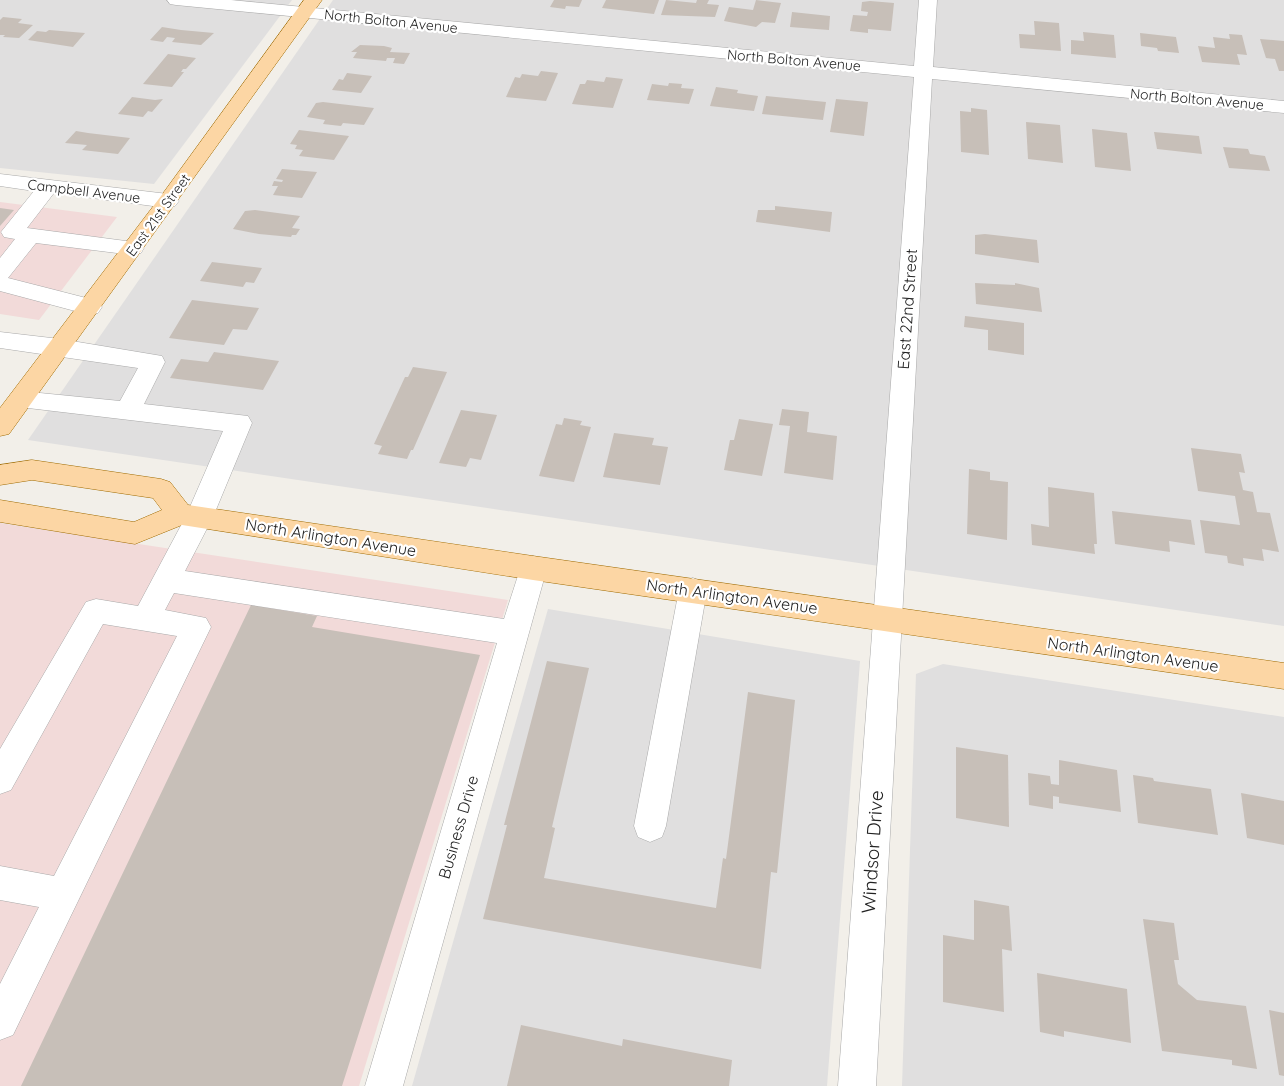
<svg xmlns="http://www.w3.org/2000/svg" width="1284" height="1086" font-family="Quicksand,sans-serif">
<rect width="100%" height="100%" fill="#f2efe9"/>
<g fill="#e0dfdf">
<polygon points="0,0 292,0 154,184 0,168"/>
<polygon points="333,0 1284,0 1284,626 28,440"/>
<polygon points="548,609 860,661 827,1086 412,1086"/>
<polygon points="943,664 1284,717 1284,1086 902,1086 916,674"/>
</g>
<g fill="#f2dad9">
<polygon points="0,202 117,217 39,320 0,314"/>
<polygon points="0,523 508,600 359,1086 0,1086"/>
</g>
<g fill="#c7bfb8">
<polygon points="554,0 582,0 579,7 566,6 565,9 550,7"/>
<polygon points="606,0 659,0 654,14 602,8"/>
<polygon points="666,0 696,3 697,0 709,0 707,4 719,5 715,17 661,15"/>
<polygon points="756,0 781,3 775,23 762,22 756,27 724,21 729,7 753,10"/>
<polygon points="870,1 894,3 891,31 868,29 868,33 850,31 853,15 867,16 868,12 861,11 862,2"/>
<polygon points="792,12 830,16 829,30 790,27"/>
<polygon points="3,17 22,19 18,23 33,25 19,38 3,37 5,35 0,35 0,20"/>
<polygon points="1034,21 1059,23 1061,51 1020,48 1019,34 1035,35"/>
<polygon points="162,27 181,30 214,33 201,45 172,42 175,38 167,37 163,42 150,40"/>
<polygon points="49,30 85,33 73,47 28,40 37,31 46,32"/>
<polygon points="1083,32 1114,35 1116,58 1071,54 1071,40 1084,41"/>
<polygon points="1140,33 1176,37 1179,53 1158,51 1157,48 1141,46"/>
<polygon points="1229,34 1242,35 1247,55 1237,54 1240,65 1202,62 1198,46 1215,48 1213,37 1230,39"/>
<polygon points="1260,39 1284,41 1284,71 1279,71 1275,59 1266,58"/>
<polygon points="360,45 384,46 392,48 390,52 410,53 404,64 393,63 395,58 387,58 386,61 353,58 357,52 351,52"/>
<polygon points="168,54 196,58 186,69 183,69 181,72 184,72 172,87 143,84"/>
<polygon points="541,71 558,73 546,101 506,97 515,77 520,78 522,74 538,76"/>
<polygon points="347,73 372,76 361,93 332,90 339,79 343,80"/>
<polygon points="606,77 623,79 613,108 572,104 580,84 585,84 587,80 604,82"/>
<polygon points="669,83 682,84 681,88 694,89 689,104 647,100 652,84 668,86"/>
<polygon points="716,87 738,90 737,93 758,96 754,111 710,106"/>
<polygon points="766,96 826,102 823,120 762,114"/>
<polygon points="132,97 155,100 163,99 152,112 148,111 143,117 118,114"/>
<polygon points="836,99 868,102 864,136 830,132"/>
<polygon points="323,102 374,108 364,125 343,123 341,126 323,124 325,120 307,117 316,103"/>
<polygon points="971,108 987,110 989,155 961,152 960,111 971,112"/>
<polygon points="1026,122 1060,125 1063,163 1028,159"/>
<polygon points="1092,129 1127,133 1131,171 1095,167"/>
<polygon points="299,130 349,136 334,160 299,156 303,150 295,149 297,145 290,144"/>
<polygon points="76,131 88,133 130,138 118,154 82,150 87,145 65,143"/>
<polygon points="1154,132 1199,136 1202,154 1157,149"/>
<polygon points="1223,147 1248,149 1250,154 1265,156 1270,171 1229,168"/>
<polygon points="282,169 317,172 302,198 273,195 278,186 272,186 274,181 282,182 283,180 276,179"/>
<polygon points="775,206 832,212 830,232 756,222 758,210 775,210"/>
<polygon points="0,208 14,210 0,226"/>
<polygon points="255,210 300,216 292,228 300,229 296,235 292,235 291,237 259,234 233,229 245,211"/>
<polygon points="985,234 1037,240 1039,263 975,254 975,235"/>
<polygon points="212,262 262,268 254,283 246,282 243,287 200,281"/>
<polygon points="975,283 1015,285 1015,283 1039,288 1042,312 976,304"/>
<polygon points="192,300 259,308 247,330 233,329 224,345 169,338"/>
<polygon points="965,316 1024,323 1024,355 988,350 988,330 964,327"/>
<polygon points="214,352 279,361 263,390 170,378 181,359 208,362"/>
<polygon points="413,367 447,372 413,450 411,450 407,459 378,454 382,446 374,444 405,377 408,377"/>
<polygon points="782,409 809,412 807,432 837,436 833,480 784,473 790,426 779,425"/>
<polygon points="461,410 497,415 481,460 470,458 466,467 439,463"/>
<polygon points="564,418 582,421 580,425 591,427 574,482 539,476 556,424 562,425"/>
<polygon points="739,419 773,424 762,476 724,470 730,440 734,440"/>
<polygon points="614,433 654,438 652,445 668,447 660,485 603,477"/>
<polygon points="1191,448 1241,454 1245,473 1239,472 1243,490 1253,492 1257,512 1270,513 1279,552 1262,549 1264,561 1243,558 1244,566 1228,563 1227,556 1205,553 1200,520 1240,525 1235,496 1198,491"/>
<polygon points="969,469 990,472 990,480 1008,482 1007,540 967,534"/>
<polygon points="1048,487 1094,493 1097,544 1094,544 1095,554 1032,545 1031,524 1049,527"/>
<polygon points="1112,511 1191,520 1195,545 1169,541 1170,552 1115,544"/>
<polygon points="251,605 317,616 312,627 480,655 342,1086 21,1086"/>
<polygon points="547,661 589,668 552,827 555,828 544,878 716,908 723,858 726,859 748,692 795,700 777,873 771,872 761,969 483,919 507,825 504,825"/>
<polygon points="956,747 1008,755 1009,827 956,818"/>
<polygon points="1059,760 1117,770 1121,812 1059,803 1059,797 1053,796 1053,809 1029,805 1028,773 1050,776 1051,784 1059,785"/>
<polygon points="1133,775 1153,778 1154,781 1211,789 1218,835 1138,823"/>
<polygon points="1241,793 1284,801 1284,845 1247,838"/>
<polygon points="974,900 1009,906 1012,951 1002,949 1004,1012 943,1002 943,935 974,940"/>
<polygon points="1143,919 1174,923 1179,960 1174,960 1178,984 1197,1000 1246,1006 1257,1069 1232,1065 1232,1060 1162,1051"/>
<polygon points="1037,973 1127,989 1131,1043 1064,1031 1064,1037 1040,1032"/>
<polygon points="1269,1010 1284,1013 1284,1076 1279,1075"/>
<polygon points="521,1025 622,1046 623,1039 732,1060 729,1086 507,1086"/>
</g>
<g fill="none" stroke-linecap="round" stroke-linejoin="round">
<defs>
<g id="minor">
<polygon points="167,0 231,0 914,66 919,0 937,0 933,67 1284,101 1284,113 932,79 876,1086 838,1086 914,77 176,5 170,4"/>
<polygon points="0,174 168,194 175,196 179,201 175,206 168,208 54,193 27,228 141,243 144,248 141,253 133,255 36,243 8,278 98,301 102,307 98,313 90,315 0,291 0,258 15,239 4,237 1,232 34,191 0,186"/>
<polygon points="0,332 60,339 162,356 165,362 144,404 248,416 252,423 213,517 185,571 504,619 523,560 533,556 543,560 547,568 403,1086 365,1086 497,643 174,593 165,610 206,618 211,627 13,1035 0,1040 0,984 39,907 0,900 0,866 54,876 177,636 103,624 11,790 0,794 0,749 86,602 96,599 138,606 186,516 223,431 11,406 8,400 11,394 20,391 120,401 138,368 0,348"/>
<polygon points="693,578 703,582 707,590 666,826 662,837 650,842 638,837 634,826 679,590 683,582"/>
</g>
<g id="major">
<polygon points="304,0 322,0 9,434 0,436 0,408 161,196"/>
<polygon points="32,460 161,479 170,482 188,505 533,556 1284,663 1284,689 533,580 182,525 135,544 0,522 0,500 134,522 162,510 153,498 32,480 0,485 0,465"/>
</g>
</defs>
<use href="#minor" stroke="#a9a9a9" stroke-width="1"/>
<use href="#major" stroke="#a06b00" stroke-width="1"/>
<use href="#minor" fill="#fff" fill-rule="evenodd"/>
<use href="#major" fill="#fcd6a4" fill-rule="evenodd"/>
</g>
<g text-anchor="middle" stroke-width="4.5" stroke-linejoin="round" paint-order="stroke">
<g font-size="14" fill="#222" stroke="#fff">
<text transform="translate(391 21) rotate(6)" y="5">North Bolton Avenue</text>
<text transform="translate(794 60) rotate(5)" y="5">North Bolton Avenue</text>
<text transform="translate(1197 99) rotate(5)" y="5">North Bolton Avenue</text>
<text transform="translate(84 191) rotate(7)" y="5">Campbell Avenue</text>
<text transform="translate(158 215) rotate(-54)" y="5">East 21st Street</text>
</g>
<g font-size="16" fill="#222" stroke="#fff">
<text transform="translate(907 309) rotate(-86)" y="6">East 22nd Street</text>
<text transform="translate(331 537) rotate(9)" y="6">North Arlington Avenue</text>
<text transform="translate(732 596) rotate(8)" y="6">North Arlington Avenue</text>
<text transform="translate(1133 654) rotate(8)" y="6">North Arlington Avenue</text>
<text transform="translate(458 827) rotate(-74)" y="6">Business Drive</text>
</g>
<g font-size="19" fill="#222" stroke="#fff">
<text transform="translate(872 852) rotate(-86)" y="7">Windsor Drive</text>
</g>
</g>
</svg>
